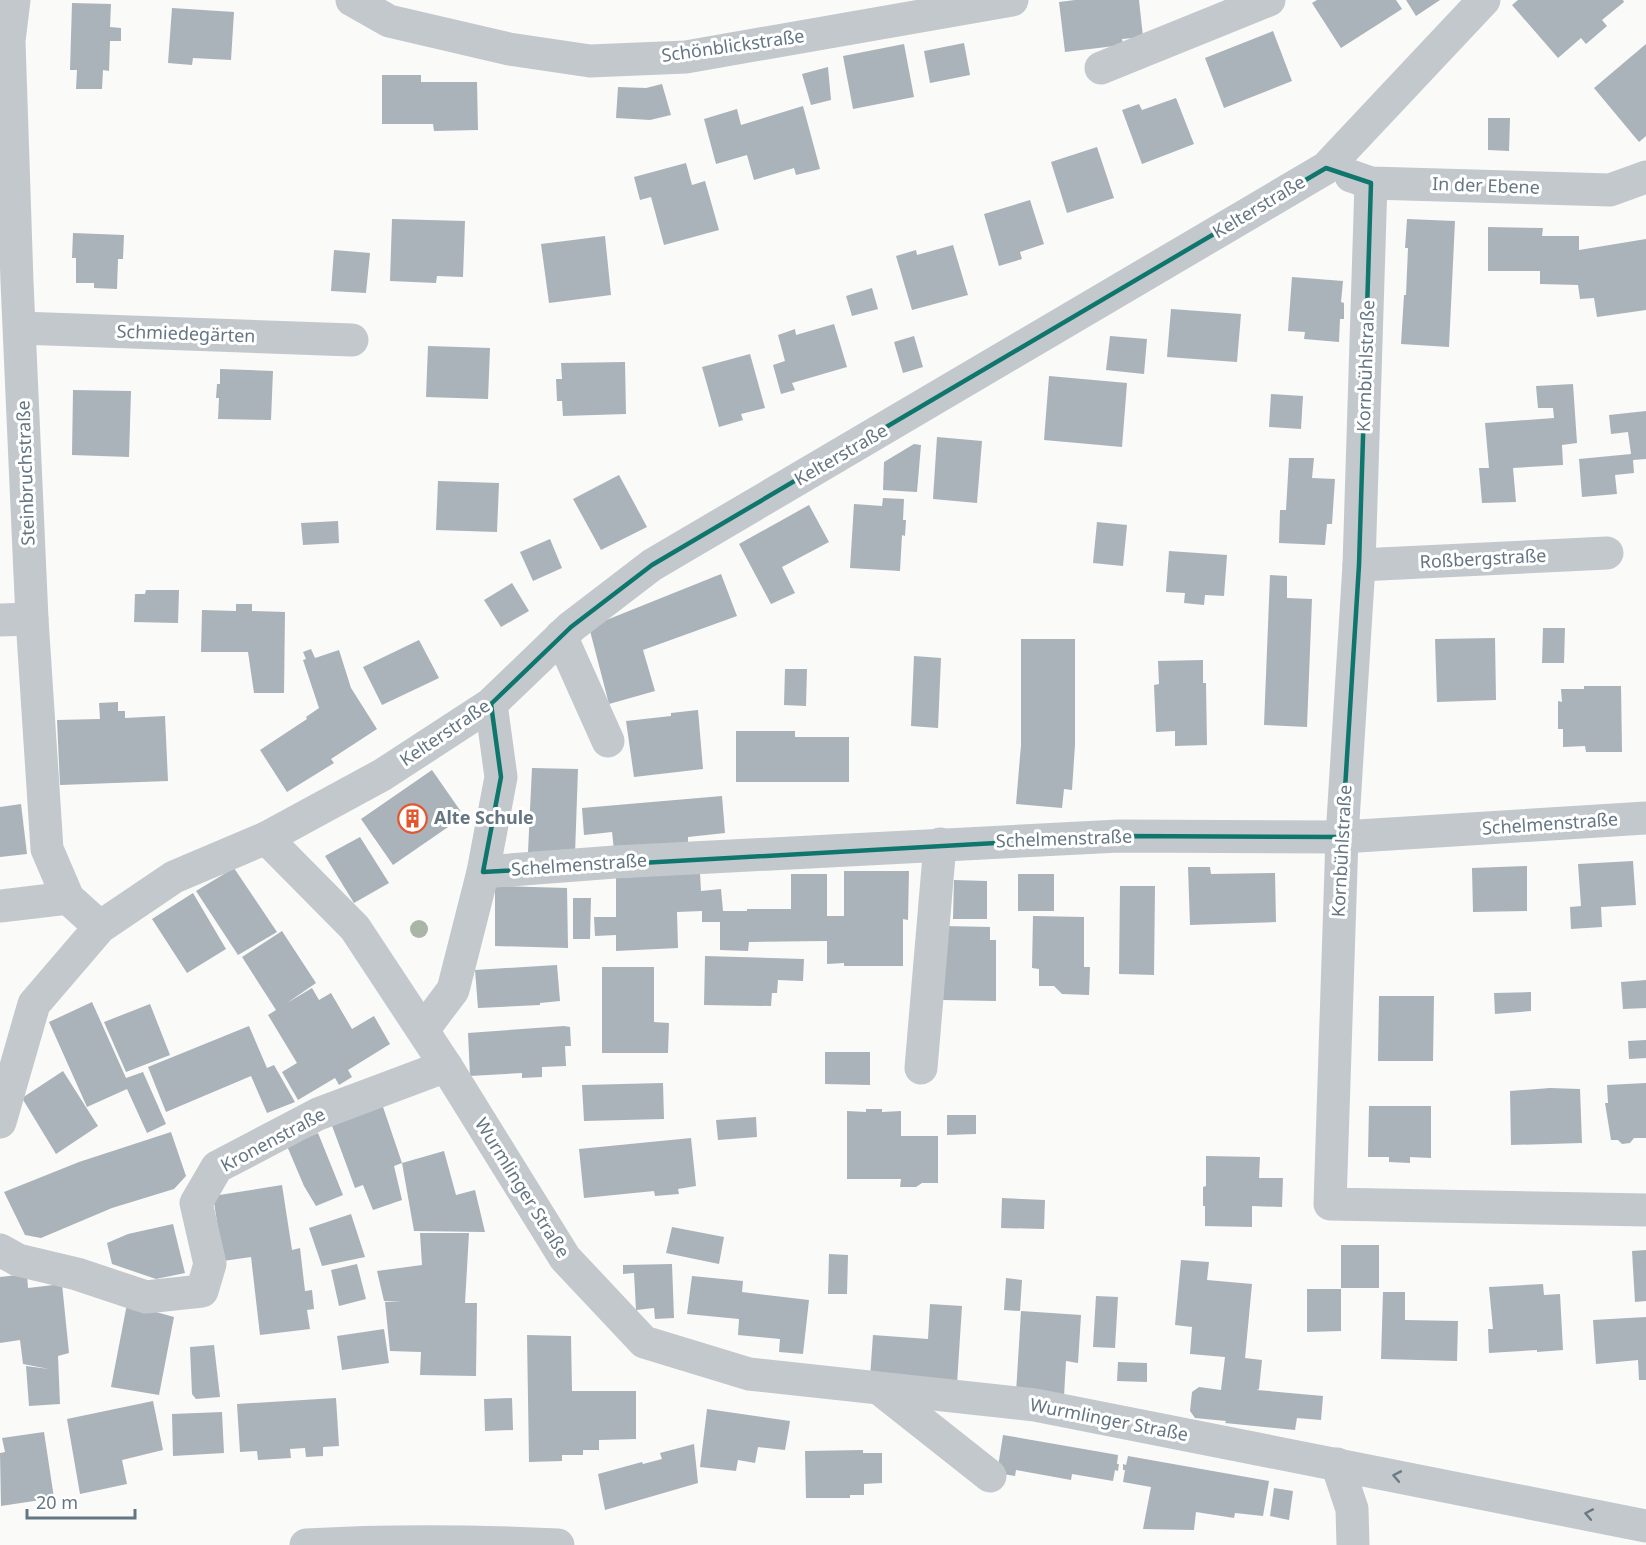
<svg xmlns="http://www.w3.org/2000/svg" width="1646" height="1545" font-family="'Noto Sans',sans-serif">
<rect width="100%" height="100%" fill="#fafaf8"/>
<g fill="#aab3b9">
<polygon points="1075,0 1139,0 1143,37 1122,39 1123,45 1065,52 1059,2"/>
<polygon points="1317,0 1396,0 1402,9 1341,48 1312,3"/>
<polygon points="1406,0 1440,0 1416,16"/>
<polygon points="1518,0 1623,0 1624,2 1602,20 1607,26 1586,44 1581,38 1558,58 1512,5"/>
<polygon points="72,3 111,4 110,27 121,28 121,41 110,41 109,71 103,70 102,89 76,89 77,70 70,70"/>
<polygon points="172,8 234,12 231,60 193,58 192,65 168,63"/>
<polygon points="1273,31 1292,81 1224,108 1205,58"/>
<polygon points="964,43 970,75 930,83 924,51"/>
<polygon points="904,44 914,97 853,109 843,56"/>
<polygon points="1646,44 1646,136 1639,142 1594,88"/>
<polygon points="828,67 831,100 811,105 802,74"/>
<polygon points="382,75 421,75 421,82 477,82 478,130 434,131 433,124 382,124"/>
<polygon points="662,84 671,115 650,120 616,118 618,87 646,88"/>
<polygon points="1176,98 1194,144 1142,164 1122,110 1139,104 1142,110"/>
<polygon points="803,106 820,169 796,175 794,168 754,180 747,155 716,164 704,119 737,109 741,125"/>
<polygon points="1488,118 1510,118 1509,151 1488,150"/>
<polygon points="1097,147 1114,198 1067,213 1051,162"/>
<polygon points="686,163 692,185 705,181 719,230 664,245 651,197 640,200 634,177"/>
<polygon points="1030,200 1044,244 1020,252 1022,259 999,266 984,214"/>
<polygon points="392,219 465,221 463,277 437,276 436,283 390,281"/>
<polygon points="1407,219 1455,221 1449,347 1401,344 1404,295 1406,295 1408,248 1405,248"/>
<polygon points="1488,227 1543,228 1542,236 1579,236 1579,250 1646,239 1646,310 1597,317 1594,298 1580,299 1578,285 1540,284 1540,271 1488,271"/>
<polygon points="73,233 124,235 123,259 118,259 117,289 94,288 94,283 76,283 76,258 72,258"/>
<polygon points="605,236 611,295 549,303 541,244"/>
<polygon points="953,245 968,295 912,310 896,256 916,250 917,255"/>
<polygon points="334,250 370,253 366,293 331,291"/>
<polygon points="1292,277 1343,281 1341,302 1344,303 1344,319 1340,319 1339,342 1304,339 1305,332 1288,331"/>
<polygon points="872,288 878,309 852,316 846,296"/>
<polygon points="1171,309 1241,314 1237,362 1167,357"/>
<polygon points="834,324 847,367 792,383 795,390 781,394 773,365 785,361 778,335 795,329 796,335"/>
<polygon points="914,336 923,367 903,373 894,342"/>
<polygon points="1110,336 1147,339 1144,374 1106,370"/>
<polygon points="428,346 490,348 488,399 426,397"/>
<polygon points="750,354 765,408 741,414 743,420 719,427 702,367"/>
<polygon points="625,362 626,414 563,416 562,401 557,401 556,379 562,379 561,363"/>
<polygon points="220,369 273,371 271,420 218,419 219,398 216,398 217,384 220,384"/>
<polygon points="1049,376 1127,383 1122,447 1044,440"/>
<polygon points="1573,384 1577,443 1562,445 1563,465 1513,468 1516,502 1482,503 1479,468 1489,468 1485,423 1554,418 1553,408 1538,408 1536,386"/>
<polygon points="73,390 131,391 129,457 72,455"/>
<polygon points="1271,394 1303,396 1301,429 1269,427"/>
<polygon points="1646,411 1646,459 1633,460 1634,473 1615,475 1617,494 1582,497 1579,459 1631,454 1628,432 1611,434 1609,415"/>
<polygon points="937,437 982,441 977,503 933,499"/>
<polygon points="914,444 921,445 917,492 883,490 884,462"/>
<polygon points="1289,458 1314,458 1312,478 1335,479 1332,524 1327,524 1325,545 1279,543 1280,510 1286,510"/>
<polygon points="619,475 647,527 601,550 573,499"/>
<polygon points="438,481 499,483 497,532 436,530"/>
<polygon points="883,498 904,499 903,520 906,520 905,536 902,535 900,571 850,568 854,504 882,506"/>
<polygon points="809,505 829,542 782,567 795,593 771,604 739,544"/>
<polygon points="338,521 339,543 303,545 301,523"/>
<polygon points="1097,522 1127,525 1123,566 1093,563"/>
<polygon points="550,539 562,568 533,581 520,552"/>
<polygon points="1169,551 1227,555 1224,596 1205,595 1204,605 1184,603 1185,593 1166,592"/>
<polygon points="721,574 737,616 643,650 655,691 609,704 589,627"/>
<polygon points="1270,575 1287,576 1287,598 1312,599 1307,727 1264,725"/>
<polygon points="512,583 529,611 501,627 484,600"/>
<polygon points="146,590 179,590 178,623 134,622 135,594 145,594"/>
<polygon points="236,604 252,604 252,611 285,612 284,693 254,693 248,652 201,652 202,610 236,611"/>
<polygon points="1543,628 1565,628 1564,663 1542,663"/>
<polygon points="1495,638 1496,700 1437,702 1435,639"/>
<polygon points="1021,639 1075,639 1075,745 1072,790 1064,789 1062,808 1016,804 1021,745"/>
<polygon points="419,640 439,678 382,705 363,667"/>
<polygon points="311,649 315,658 339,650 351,688 377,729 331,759 334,763 287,792 260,750 307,719 306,717 319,708 303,660 306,659 303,652"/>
<polygon points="914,656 941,658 938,728 911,726"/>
<polygon points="1203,660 1203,683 1206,683 1207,745 1175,746 1175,731 1156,732 1154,685 1159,684 1158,661"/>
<polygon points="785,669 807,669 806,706 784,705"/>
<polygon points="1584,686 1621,686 1622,752 1586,752 1585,746 1563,747 1563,729 1558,729 1558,701 1562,702 1561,689 1584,689"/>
<polygon points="118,702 118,711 125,711 125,718 165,716 168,781 60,785 57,720 100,719 99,703"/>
<polygon points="698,710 703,769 634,777 626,721 671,716 671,713"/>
<polygon points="736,731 795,731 795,737 849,737 849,782 736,782"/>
<polygon points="532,768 578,769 575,854 528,852"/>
<polygon points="432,770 464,816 393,865 361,819"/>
<polygon points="722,796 725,833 688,837 688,842 614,850 612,832 584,835 582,808"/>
<polygon points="21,804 27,854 0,857 0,807"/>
<polygon points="360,837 389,883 354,903 325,856"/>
<polygon points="1633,861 1636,905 1601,907 1602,927 1571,929 1570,907 1581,906 1578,864"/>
<polygon points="1527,866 1527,911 1473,912 1472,868"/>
<polygon points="1188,867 1210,867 1211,874 1275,873 1276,922 1190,925"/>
<polygon points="234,868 277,932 238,955 196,891"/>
<polygon points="844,871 909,871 908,920 903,919 903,966 844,966 844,963 827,964 827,941 749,942 748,951 720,950 720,922 702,922 702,911 677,912 678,948 616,951 616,935 595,936 594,917 616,917 616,878 700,873 701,891 721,889 723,911 747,911 747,909 791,909 791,874 827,874 827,916 844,916"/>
<rect x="1018" y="874" width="36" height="37"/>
<polygon points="954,880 987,881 987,919 953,919"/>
<polygon points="495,886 567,888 568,948 495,946"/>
<polygon points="1120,886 1155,886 1154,975 1119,974"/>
<polygon points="193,893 226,949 187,973 152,919"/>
<polygon points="573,898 591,898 590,939 573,939"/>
<polygon points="1033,916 1084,917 1084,967 1090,967 1089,995 1062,994 1054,986 1039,986 1039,969 1032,968"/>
<polygon points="944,926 990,927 990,940 996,940 996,1001 943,1000"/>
<polygon points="282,931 316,983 287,1003 312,988 319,1000 331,993 352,1029 374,1016 390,1044 348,1070 352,1077 339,1085 335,1078 298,1100 282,1072 297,1063 268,1015 276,1010 242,957"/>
<polygon points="705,956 804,959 803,981 778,980 777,993 772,993 771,1006 704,1005"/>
<polygon points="557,965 560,1001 540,1003 540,1005 478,1008 475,970"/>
<polygon points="602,967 654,967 654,1022 669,1023 668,1053 602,1053"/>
<polygon points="1646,980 1646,1008 1623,1009 1621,982"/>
<polygon points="1531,992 1531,1011 1495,1014 1494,993"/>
<polygon points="1379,996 1434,996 1433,1061 1378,1061"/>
<polygon points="92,1002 126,1078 143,1072 166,1124 147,1133 127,1089 87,1107 49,1022"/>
<polygon points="150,1004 170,1055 126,1072 104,1022"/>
<polygon points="249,1026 267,1068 274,1065 295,1102 267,1113 251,1076 166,1112 148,1067"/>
<polygon points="564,1026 570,1027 571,1046 565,1046 566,1066 542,1067 542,1077 522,1078 522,1073 470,1076 468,1033"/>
<polygon points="1646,1040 1646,1058 1629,1059 1628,1041"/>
<polygon points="825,1052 870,1052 870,1085 825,1084"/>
<polygon points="63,1071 98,1126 56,1154 22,1098"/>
<polygon points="663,1083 664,1119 584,1121 582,1085"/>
<polygon points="1646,1083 1646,1138 1634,1138 1630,1143 1622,1144 1618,1140 1611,1140 1605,1103 1608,1103 1607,1085"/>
<polygon points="1550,1088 1580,1089 1582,1143 1511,1145 1510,1091"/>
<polygon points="382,1104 402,1163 394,1166 402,1200 373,1210 363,1185 355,1188 331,1123"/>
<polygon points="1369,1106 1431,1106 1431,1158 1410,1157 1410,1163 1389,1162 1389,1157 1368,1157"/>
<polygon points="866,1109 882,1109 882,1112 901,1111 901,1136 938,1136 938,1183 922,1183 916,1187 900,1187 901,1179 847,1179 847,1111 866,1112"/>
<polygon points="947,1115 976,1115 976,1134 947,1135"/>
<polygon points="756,1117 757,1137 718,1140 716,1120"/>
<polygon points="171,1132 186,1176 174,1189 112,1208 41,1238 25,1235 4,1192 79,1162"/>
<polygon points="318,1133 343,1195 316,1206 304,1186 287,1146"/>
<polygon points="691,1138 696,1186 678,1189 679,1194 655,1196 654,1191 584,1198 579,1149"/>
<polygon points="444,1151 456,1195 475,1190 485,1232 414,1231 402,1163"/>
<polygon points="1206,1156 1260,1157 1259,1178 1283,1178 1282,1207 1252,1206 1252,1227 1205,1226 1205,1206 1203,1206 1203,1187 1206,1186"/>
<polygon points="282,1185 292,1250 300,1248 305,1291 312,1290 314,1309 307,1310 310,1329 260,1335 251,1257 223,1261 213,1196"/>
<polygon points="1002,1198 1045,1200 1044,1229 1001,1228"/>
<polygon points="351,1214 365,1257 322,1266 309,1228"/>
<polygon points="173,1224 185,1273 156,1279 112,1264 107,1243 128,1234"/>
<polygon points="672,1227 724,1237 719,1264 666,1253"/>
<polygon points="420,1233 469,1233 465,1303 477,1303 476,1376 420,1375 421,1352 390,1351 385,1302 401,1302 384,1301 377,1271 422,1265"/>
<rect x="1341" y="1245" width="38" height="43"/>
<polygon points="1646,1250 1646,1301 1635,1302 1632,1251"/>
<polygon points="829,1254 848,1255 847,1294 828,1294"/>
<polygon points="1181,1260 1209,1262 1207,1280 1252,1284 1245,1358 1262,1360 1259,1389 1257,1390 1323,1396 1321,1420 1297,1418 1295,1430 1225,1423 1226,1421 1195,1418 1190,1411 1192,1392 1199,1387 1221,1390 1225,1357 1190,1354 1192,1327 1175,1325"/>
<polygon points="357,1264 366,1299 339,1306 331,1270"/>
<polygon points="672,1264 674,1318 655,1319 654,1308 636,1310 634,1273 623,1274 623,1265"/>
<polygon points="27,1274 28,1288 62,1284 69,1353 58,1356 60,1404 29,1406 26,1366 49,1369 23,1364 20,1340 0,1343 0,1277"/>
<polygon points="692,1276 743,1281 742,1292 809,1300 803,1354 779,1352 780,1339 738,1335 739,1319 687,1314"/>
<polygon points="1006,1278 1022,1280 1020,1311 1004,1310"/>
<polygon points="1543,1284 1544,1295 1560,1294 1563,1350 1537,1352 1537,1350 1489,1353 1488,1329 1493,1329 1489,1287"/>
<polygon points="1307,1289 1341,1289 1341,1331 1307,1332"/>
<polygon points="1383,1292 1405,1292 1405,1320 1458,1321 1457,1361 1381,1359"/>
<polygon points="1096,1296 1118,1297 1115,1348 1093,1347"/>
<polygon points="127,1304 174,1317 159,1395 111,1387"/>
<polygon points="930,1304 962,1306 957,1384 870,1378 873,1335 928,1339"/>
<polygon points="1021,1311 1081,1315 1078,1363 1066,1361 1064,1396 1016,1393"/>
<polygon points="1646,1317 1646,1380 1639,1380 1638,1360 1596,1364 1593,1320"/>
<polygon points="384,1329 389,1363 342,1370 337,1336"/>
<polygon points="527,1335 571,1336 572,1391 636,1391 636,1439 599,1440 599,1450 583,1450 583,1455 562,1455 562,1461 529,1462"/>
<polygon points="214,1345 220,1397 196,1399 192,1394 190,1347"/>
<polygon points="1118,1362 1147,1363 1147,1382 1117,1381"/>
<polygon points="336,1398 339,1446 323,1447 323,1456 306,1457 305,1448 290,1449 291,1458 258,1460 257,1451 240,1452 237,1404"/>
<polygon points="512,1398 513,1430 485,1431 484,1399"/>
<polygon points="153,1401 163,1450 122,1460 127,1484 80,1494 67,1419"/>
<polygon points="707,1409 790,1421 785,1450 758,1447 755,1463 738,1460 736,1471 700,1467"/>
<polygon points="222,1412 224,1453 173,1456 172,1414"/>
<polygon points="44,1432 54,1498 1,1506 0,1453 5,1452 2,1438"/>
<polygon points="1003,1435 1118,1455 1117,1464 1119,1464 1118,1471 1115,1470 1113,1481 1072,1474 1071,1480 1016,1470 1015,1476 997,1473"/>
<polygon points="694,1444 698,1483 605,1510 598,1474 642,1462 643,1464 662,1459 660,1453"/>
<polygon points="863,1450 863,1453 882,1453 882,1483 864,1484 864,1495 850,1495 850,1498 806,1498 805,1451"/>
<polygon points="1128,1456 1269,1481 1263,1516 1235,1513 1234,1518 1196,1512 1194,1530 1143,1529 1151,1487 1123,1482 1125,1470 1123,1470 1123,1464 1126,1465"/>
<polygon points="1274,1488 1293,1491 1289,1520 1270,1516"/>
</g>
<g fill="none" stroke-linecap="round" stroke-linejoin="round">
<g stroke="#c3c8cc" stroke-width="33">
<polyline points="14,0 9,41 17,282 32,619 47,849 68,898 100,927"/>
<polyline points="352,0 389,21 509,49 590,61 686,57 1012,0"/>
<polyline points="1101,68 1269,0"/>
<polyline points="1351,176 1371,183 1610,190 1646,177"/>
<polyline points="1371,183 1359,565 1342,837 1330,1204 1646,1210"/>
<polyline points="20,328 352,340"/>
<polyline points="1359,565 1607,553"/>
<polyline points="0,620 32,619"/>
<polyline points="561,636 608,741"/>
<polyline points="266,838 355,928 446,1066 565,1258 644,1342 749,1374 1035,1405 1646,1526"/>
<polyline points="483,872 615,862 1119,836 1342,837 1646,818"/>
<polyline points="0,906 68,898"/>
<polyline points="423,1030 453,990 483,872 501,777 491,704"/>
<polyline points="921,1068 940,844"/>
<polyline points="0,1122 34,1004 100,927 174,877 266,838 382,775 491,704 571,627 652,565 1326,168 1484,0"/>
<polyline points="0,1250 18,1260 77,1274 146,1297 202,1291 210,1264 196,1203 217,1167 318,1114 446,1066"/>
<polyline points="880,1389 990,1476"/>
<polyline points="1337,1464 1352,1509 1353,1545"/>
<path d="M306 1545C390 1540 474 1541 558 1545"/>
</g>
</g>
<circle fill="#aab4a7" cx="419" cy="929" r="9"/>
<defs><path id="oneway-chevron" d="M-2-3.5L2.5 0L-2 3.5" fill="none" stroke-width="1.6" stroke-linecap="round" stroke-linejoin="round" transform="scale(1.5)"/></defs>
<g stroke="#6a7a87">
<use href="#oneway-chevron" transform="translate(1397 1476) rotate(-169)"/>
<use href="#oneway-chevron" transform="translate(1589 1514) rotate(-169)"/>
</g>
<path fill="none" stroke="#0f766e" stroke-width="4.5" stroke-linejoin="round" d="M1326 168 1371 183 1359 565 1342 837 1119 836 483 872 501 777 491 704 571 627 652 565Z"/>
<defs>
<symbol id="building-ring" viewBox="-11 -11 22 22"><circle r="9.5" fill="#fff" stroke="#e4572e" stroke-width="1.5"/><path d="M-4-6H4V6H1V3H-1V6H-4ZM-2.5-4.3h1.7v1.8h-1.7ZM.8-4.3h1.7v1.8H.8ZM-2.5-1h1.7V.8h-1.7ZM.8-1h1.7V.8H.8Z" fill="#e4572e"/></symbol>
</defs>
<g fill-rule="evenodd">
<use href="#building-ring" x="396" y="802" width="33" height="33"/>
</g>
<g text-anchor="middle" stroke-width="6" stroke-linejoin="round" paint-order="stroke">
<g font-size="18" fill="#657683" stroke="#fff">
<text transform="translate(733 46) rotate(-8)" y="6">Schönblickstraße</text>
<text transform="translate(1486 186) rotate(2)" y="6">In der Ebene</text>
<text transform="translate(1259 207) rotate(-31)" y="6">Kelterstraße</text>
<text transform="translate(186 334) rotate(2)" y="6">Schmiedegärten</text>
<text transform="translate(1366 366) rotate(-88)" y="6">Kornbühlstraße</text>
<text transform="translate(841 455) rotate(-30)" y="6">Kelterstraße</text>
<text transform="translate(26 473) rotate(-92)" y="6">Steinbruchstraße</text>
<text transform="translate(1483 559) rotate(-3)" y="6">Roßbergstraße</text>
<text transform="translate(445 733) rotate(-34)" y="6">Kelterstraße</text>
<text transform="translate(1550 824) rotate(-4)" y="6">Schelmenstraße</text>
<text transform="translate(1064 839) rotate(-2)" y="6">Schelmenstraße</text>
<text transform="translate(1342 851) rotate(-87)" y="6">Kornbühlstraße</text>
<text transform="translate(579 865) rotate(-4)" y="6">Schelmenstraße</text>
<text transform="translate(273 1140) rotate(-28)" y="6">Kronenstraße</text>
<text transform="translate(522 1188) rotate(58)" y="6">Wurmlinger Straße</text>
<text transform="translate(1109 1420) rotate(11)" y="6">Wurmlinger Straße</text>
</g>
<g font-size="18" font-weight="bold" fill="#657683" stroke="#fff" text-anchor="start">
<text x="434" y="824">Alte Schule</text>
</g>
</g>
<path d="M27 1509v9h108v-9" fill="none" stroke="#657683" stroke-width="3"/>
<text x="36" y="1509" font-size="18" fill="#657683" stroke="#ffffff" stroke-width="4.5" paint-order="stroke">20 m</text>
</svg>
